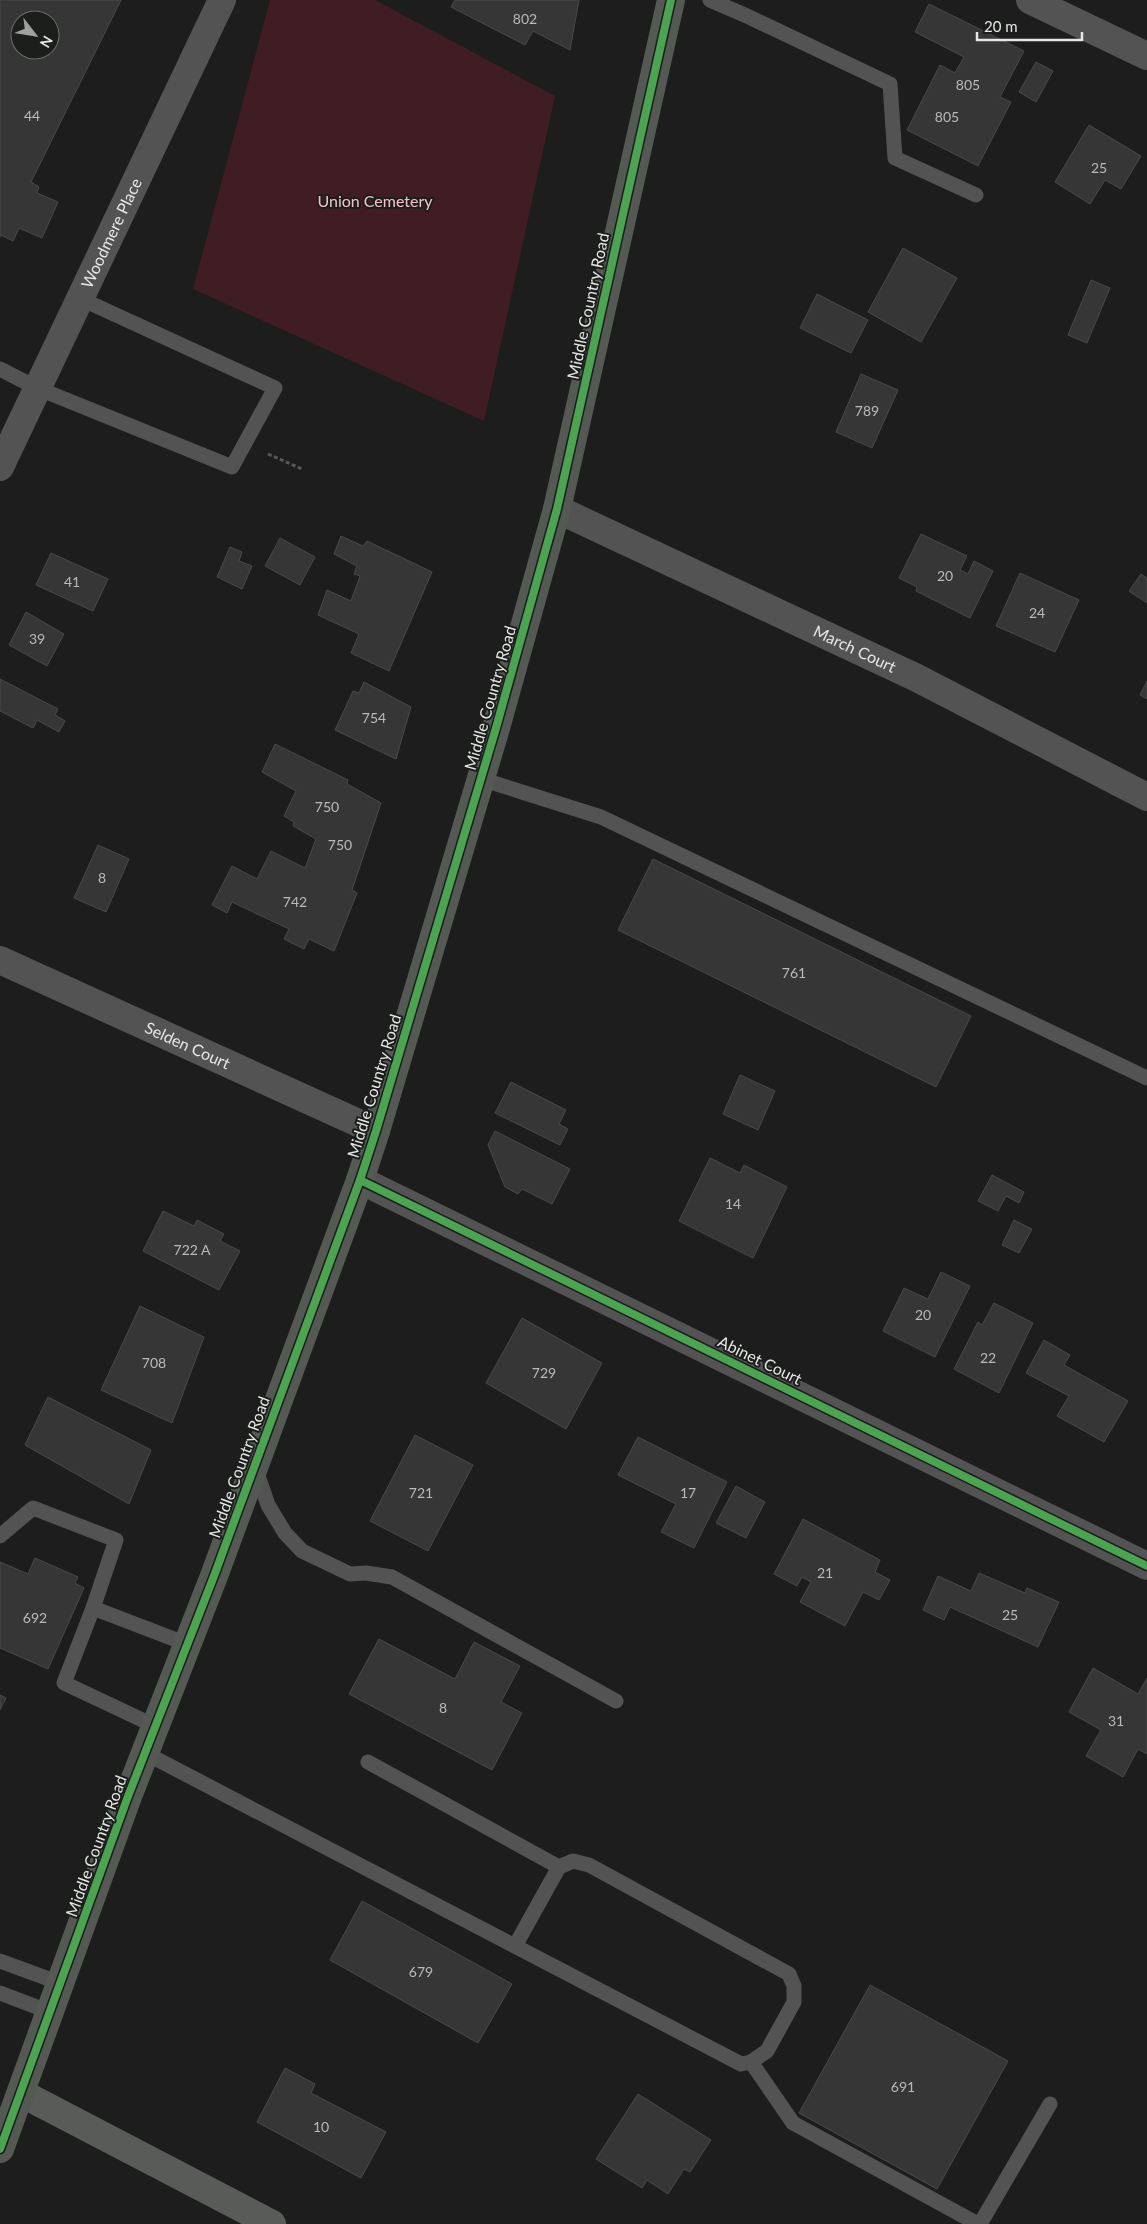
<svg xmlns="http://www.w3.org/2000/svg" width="1147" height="2224" font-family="Lato,sans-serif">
<rect width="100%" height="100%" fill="#1d1d1d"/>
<polygon fill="#3f1d22" points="270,0 375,0 555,96 484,421 193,289"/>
<g fill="#353635" stroke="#484a48" fill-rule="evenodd">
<path d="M0 0H121L31 182 39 187 37 193 58 202 42 238 19 228 13 241 1 235 0 237ZM20 20H50V50H20Z"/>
<polygon points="455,0 579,0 570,50 533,31 525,45 451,7"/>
<polygon points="929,4 1024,51 1000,97 1011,102 978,166 907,130 940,65 955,73 964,57 915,32"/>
<polygon points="1036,62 1053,71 1036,102 1019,92"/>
<polygon points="1089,125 1141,156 1121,189 1105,180 1090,204 1055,182"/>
<polygon points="903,248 957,278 921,342 868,312"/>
<polygon points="1091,280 1110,288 1087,343 1068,335"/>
<polygon points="817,294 868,320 851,353 800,328"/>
<polygon points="861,374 898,390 872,448 836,432"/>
<polygon points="921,534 967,556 960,570 968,574 974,561 993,571 970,618 916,591 917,587 899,578"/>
<polygon points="341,536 363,546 367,541 432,572 389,671 351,653 359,634 318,615 327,590 351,601 360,576 354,574 357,566 334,554"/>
<polygon points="280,538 315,557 300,585 265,566"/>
<polygon points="230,547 242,552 239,561 252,566 242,589 217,577"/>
<polygon points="51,553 108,579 93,611 36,585"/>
<polygon points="1020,573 1079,600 1055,652 996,626"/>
<polygon points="1141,574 1147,578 1147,603 1129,591"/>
<polygon points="26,612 64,634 47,666 9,645"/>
<polygon points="0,679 58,709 55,715 65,721 59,732 37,720 33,728 0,711"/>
<polygon points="1147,681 1147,699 1140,695"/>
<polygon points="364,682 411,707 396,759 335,730 353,691 359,693"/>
<polygon points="275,744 348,780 347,784 381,803 352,890 357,893 334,951 309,939 304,949 284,939 289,929 232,902 227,913 212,905 232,866 257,879 271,851 305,868 316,839 293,826 294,822 284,816 296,791 262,772"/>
<polygon points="98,845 129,859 106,912 74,898"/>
<polygon points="653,859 971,1016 936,1087 618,930"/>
<polygon points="740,1075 775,1091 758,1130 723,1114"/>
<polygon points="511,1082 566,1110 559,1124 568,1129 560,1145 495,1113"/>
<polygon points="495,1131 570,1169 552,1204 522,1189 518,1194 505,1187 488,1145"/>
<polygon points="710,1158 740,1173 744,1165 787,1187 753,1258 679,1221"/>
<polygon points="992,1175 1024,1192 1019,1203 1006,1196 998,1211 978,1201"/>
<polygon points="163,1211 194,1226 197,1220 224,1234 220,1241 240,1251 219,1290 143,1251"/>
<polygon points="1014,1220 1032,1229 1019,1253 1002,1245"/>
<polygon points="941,1272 970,1286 935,1357 883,1331 904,1288 928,1299"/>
<polygon points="994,1303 1033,1323 999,1393 954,1369 978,1322 982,1325"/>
<polygon points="140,1306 204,1337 172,1423 101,1390"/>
<polygon points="522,1318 602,1363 566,1429 486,1383"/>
<polygon points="1044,1340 1070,1355 1064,1365 1128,1401 1104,1442 1057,1416 1069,1396 1026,1373"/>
<polygon points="48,1397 151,1450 129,1504 25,1445"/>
<polygon points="415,1435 473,1465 428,1551 370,1521"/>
<polygon points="638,1437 727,1482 694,1548 661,1532 676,1504 618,1475"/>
<polygon points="736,1486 765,1502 746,1538 716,1523"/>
<polygon points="803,1519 880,1560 875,1572 890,1580 879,1600 863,1592 845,1626 800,1602 811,1582 802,1577 797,1586 774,1574"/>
<polygon points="35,1558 78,1577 75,1583 84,1588 48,1669 0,1648 0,1562 28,1574"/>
<polygon points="979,1573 1025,1593 1027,1588 1059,1602 1038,1647 950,1607 944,1620 923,1610 938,1576 971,1591"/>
<polygon points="379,1639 455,1679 474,1642 520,1666 501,1702 522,1713 492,1770 349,1694"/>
<polygon points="1093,1668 1138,1694 1147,1678 1147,1754 1138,1749 1123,1777 1086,1756 1101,1730 1069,1712"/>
<polygon points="0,1695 6,1698 0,1710"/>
<polygon points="362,1901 512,1984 478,2043 330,1960"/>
<polygon points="870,1985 1008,2061 937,2189 799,2113"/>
<polygon points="285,2068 315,2084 311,2093 386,2132 361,2178 257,2122"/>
<polygon points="638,2094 711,2140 690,2172 684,2169 668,2194 647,2180 642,2188 596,2159"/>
</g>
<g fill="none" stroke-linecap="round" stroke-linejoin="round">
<polyline stroke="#565756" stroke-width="3" stroke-dasharray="4 2.5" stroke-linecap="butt" points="268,454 302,469"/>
<g stroke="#535353" stroke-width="15">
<polyline points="710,0 747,16 890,84 895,158 976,195"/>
<polyline points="0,369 37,388 232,467 275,388 79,298"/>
<polyline points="481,779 601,817 1147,1078"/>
<polyline points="255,1467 268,1505 285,1533 302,1551 350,1574 366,1573 392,1577 616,1701"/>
<polyline points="0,1536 33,1508 116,1540 93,1608"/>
<polyline points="155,1726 64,1683 93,1608 187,1644"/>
<polyline points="145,1753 741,2064 751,2062 767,2051 794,2002 794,1986 789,1974 589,1865 573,1861 559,1867 515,1946"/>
<polyline points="368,1762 559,1867"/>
<polyline points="0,1961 60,1983"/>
<polyline points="0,1993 50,2012"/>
<polyline points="751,2062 793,2123 978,2224"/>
<polyline points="980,2224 1050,2104"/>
</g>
<g stroke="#535353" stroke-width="28">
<polyline points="1030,0 1147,56"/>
<path id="s1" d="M0 467 222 0"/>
<path id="s2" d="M557 509 917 678 1147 797"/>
<path id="s3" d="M0 960 376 1131"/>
<polyline points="360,1180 1147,1566"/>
</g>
<polyline stroke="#585b58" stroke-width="28" points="21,2093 272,2224"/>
<polyline stroke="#545954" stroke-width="28" points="0,2149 127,1799 214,1576 360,1180 376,1131 496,728 557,509 671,0"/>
<defs>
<g id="cycleway">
<polyline points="360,1180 1147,1566"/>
<polyline points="0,2149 127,1799 214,1576 360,1180 376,1131 496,728 557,509 671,0"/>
</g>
</defs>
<use href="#cycleway" stroke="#1c1e1c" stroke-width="11"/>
<use href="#cycleway" stroke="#4ca352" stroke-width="8"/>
</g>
<g text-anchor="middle" stroke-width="4" stroke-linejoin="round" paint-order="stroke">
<g font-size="14" fill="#b9bbb9">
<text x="525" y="24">802</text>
<text x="968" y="90">805</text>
<text x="32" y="121">44</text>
<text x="947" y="122">805</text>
<text x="1099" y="173">25</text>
<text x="867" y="416">789</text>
<text x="945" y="581">20</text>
<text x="72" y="587">41</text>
<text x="1037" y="618">24</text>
<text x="37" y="644">39</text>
<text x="374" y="723">754</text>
<text x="327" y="812">750</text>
<text x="340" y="850">750</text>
<text x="102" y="883">8</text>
<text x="295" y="907">742</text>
<text x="794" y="978">761</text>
<text x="733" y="1209">14</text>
<text x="192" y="1255">722 A</text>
<text x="923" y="1320">20</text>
<text x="988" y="1363">22</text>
<text x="154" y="1368">708</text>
<text x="544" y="1378">729</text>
<text x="421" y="1498">721</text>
<text x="688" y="1498">17</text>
<text x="825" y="1578">21</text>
<text x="1010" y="1620">25</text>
<text x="35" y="1623">692</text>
<text x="443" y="1713">8</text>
<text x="1116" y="1726">31</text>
<text x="421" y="1977">679</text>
<text x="903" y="2092">691</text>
<text x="321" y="2132">10</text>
</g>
<g font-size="16" fill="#f6c1c5" stroke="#1c1e1c">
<text x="375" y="207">Union Cemetery</text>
</g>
<g font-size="16" fill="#e5e7e5" stroke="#1c1e1c">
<text dy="6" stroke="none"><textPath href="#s1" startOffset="259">Woodmere Place</textPath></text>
<text transform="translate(588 306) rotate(-78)" y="6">Middle Country Road</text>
<text dy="6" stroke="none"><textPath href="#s2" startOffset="329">March Court</textPath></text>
<text transform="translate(490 698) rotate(-74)" y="6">Middle Country Road</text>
<text dy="6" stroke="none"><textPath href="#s3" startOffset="206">Selden Court</textPath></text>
<text transform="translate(374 1086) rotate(-73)" y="6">Middle Country Road</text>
<text transform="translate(760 1360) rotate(26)" y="6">Abinet Court</text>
<text transform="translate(239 1467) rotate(-70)" y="6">Middle Country Road</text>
<text transform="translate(96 1846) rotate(-70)" y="6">Middle Country Road</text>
</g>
</g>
<g transform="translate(35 35) rotate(121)"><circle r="24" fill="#1c1e1c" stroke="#6c6e6c"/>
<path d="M0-4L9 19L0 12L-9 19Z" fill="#9fa09f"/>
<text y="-8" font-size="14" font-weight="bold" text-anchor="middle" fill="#e5e7e5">N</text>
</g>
<path d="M977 32v8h105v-8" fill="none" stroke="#e5e7e5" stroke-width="2.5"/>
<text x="984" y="32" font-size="15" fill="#e5e7e5" stroke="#1c1e1c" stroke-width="4" paint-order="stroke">20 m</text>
</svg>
